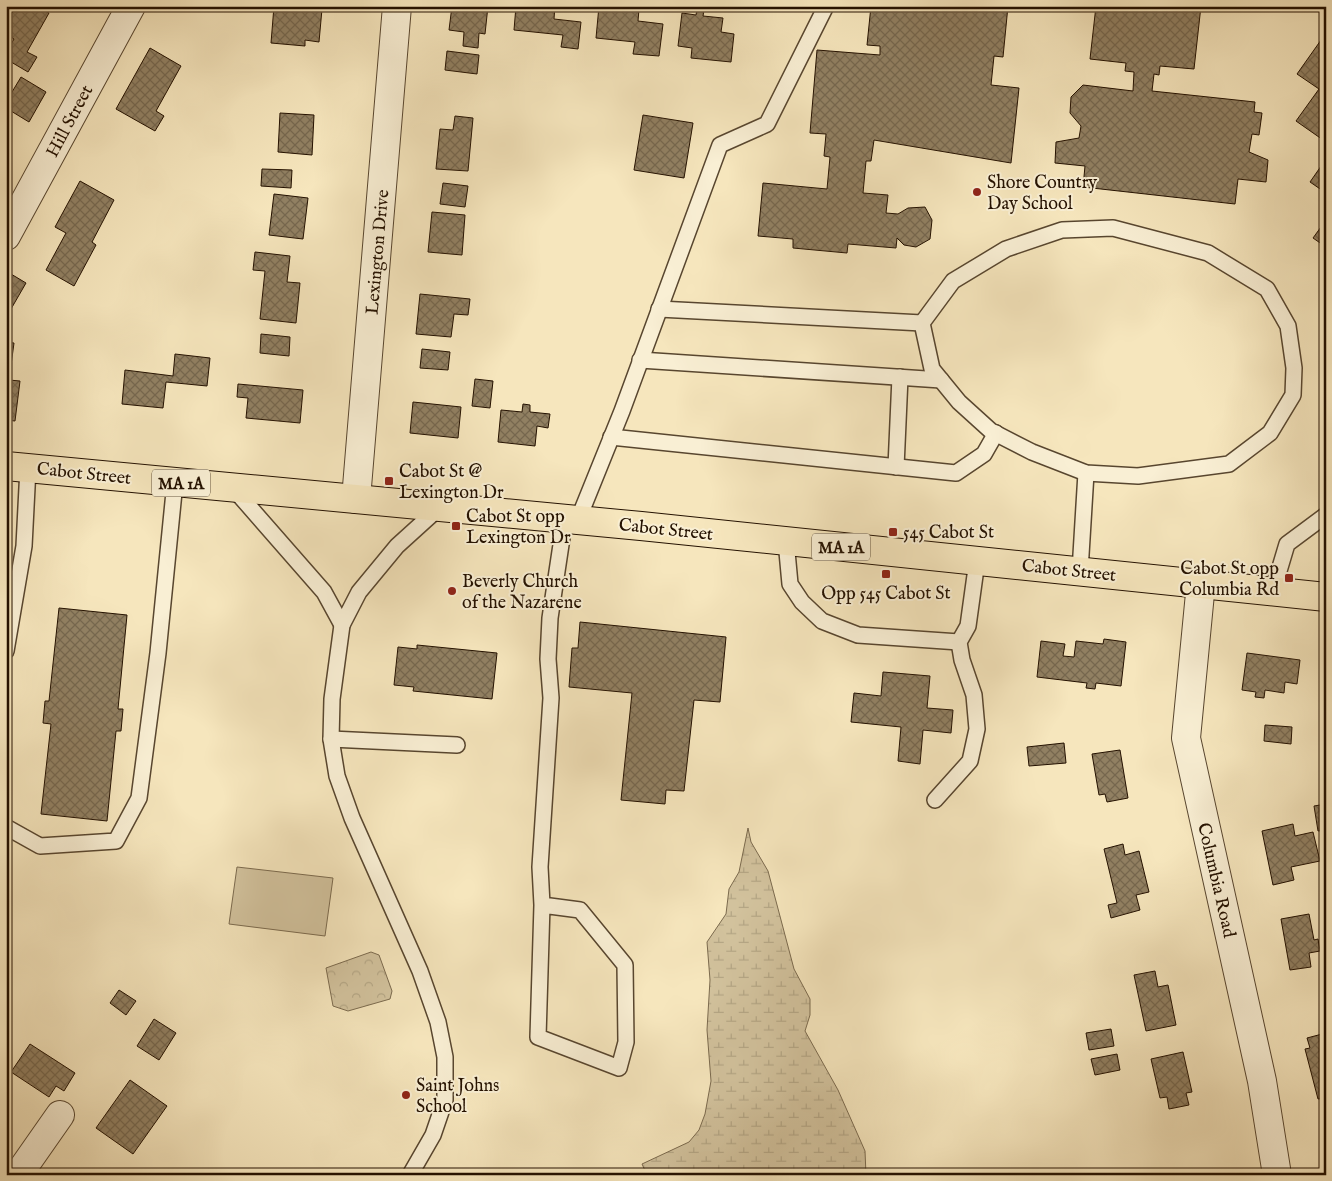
<svg xmlns="http://www.w3.org/2000/svg" width="1332" height="1181" font-family="'IM FELL English',serif">
<defs>
<pattern id="wetland-marsh" width="20" height="14" patternUnits="userSpaceOnUse" patternTransform="scale(1.25)"><rect width="20" height="14" fill="#d2c29d"/><path d="M1 5h8M5 5V1M11 12h8M15 12V8" fill="none" stroke="#b4a685"/></pattern>
<pattern id="park-crowns" width="20" height="18" patternUnits="userSpaceOnUse" patternTransform="scale(1.25)"><rect width="20" height="18" fill="#d2c29d"/><path d="M2 6a3 3 0 1 1 6 0M12 15a3 3 0 1 1 6 0" fill="none" stroke="#b4a685"/></pattern>
<pattern id="building-cross-hatch" width="8" height="8" patternUnits="userSpaceOnUse" patternTransform="scale(1.25)"><rect width="8" height="8" fill="#918062"/><path d="M0 0l8 8M0 8l8-8" fill="none" stroke="#76674e"/></pattern>
</defs>
<rect width="100%" height="100%" fill="#f6e6bd"/>
<filter id="stains"><feTurbulence type="fractalNoise" baseFrequency=".004" numOctaves="4"/><feColorMatrix values="0 0 0 0 .2 0 0 0 0 .09 0 0 0 0 .02 0 0 0 .5 -.17"/></filter>
<radialGradient id="worn" r=".72"><stop offset=".6" stop-color="#630" stop-opacity="0"/><stop offset="1" stop-color="#630" stop-opacity=".3"/></radialGradient>
<polygon fill="url(#wetland-marsh)" stroke="#7b6a4e" points="748,828 751,842 768,871 794,969 810,999 810,1015 805,1031 838,1090 865,1151 866,1175 647,1175 642,1164 689,1142 699,1130 705,1114 711,1081 707,1030 710,980 707,942 726,914 729,889 739,872"/>
<polygon fill="url(#park-crowns)" stroke="#7b6a4e" points="371,952 379,955 392,991 390,999 348,1011 333,1006 326,968"/>
<polygon fill="#d2c29d" stroke="#7b6a4e" points="237,867 333,878 325,936 229,924"/>
<g fill="url(#building-cross-hatch)" stroke="#241100">
<polygon points="16,6 36,6 49,13 27,52 37,57 28,72 6,59 6,53 14,39 6,34 9,20 6,19 6,13 9,8 13,10"/>
<polygon points="274,6 305,6 305,8 322,9 319,42 305,40 305,46 271,43"/>
<polygon points="452,6 488,6 485,34 479,33 478,48 463,46 464,32 449,30"/>
<polygon points="516,6 555,6 554,19 581,22 578,49 561,47 563,35 514,30"/>
<polygon points="599,6 639,9 638,21 663,24 659,56 633,54 635,42 596,38"/>
<polygon points="871,6 1008,6 1003,57 994,56 991,85 1019,88 1011,163 874,140 871,161 866,161 863,193 888,195 886,213 898,214 908,208 925,207 932,220 930,239 916,247 904,245 897,238 896,248 848,244 847,253 793,248 793,239 758,236 763,183 827,189 830,157 824,156 826,134 810,133 817,50 880,55 880,46 867,45"/>
<polygon points="1096,6 1201,6 1194,69 1160,66 1159,75 1154,74 1152,91 1255,102 1254,112 1262,113 1259,135 1252,134 1249,152 1268,160 1266,182 1238,179 1235,204 1083,187 1085,166 1055,163 1056,142 1079,138 1081,126 1070,113 1071,97 1083,85 1133,91 1134,72 1125,71 1126,63 1090,59"/>
<polygon points="697,9 704,10 703,16 723,18 721,32 734,34 731,62 691,58 692,48 678,46 682,13 696,15"/>
<polygon points="1326,33 1326,142 1296,121 1319,89 1297,74"/>
<polygon points="150,48 181,66 156,111 164,116 155,131 116,109"/>
<polygon points="447,51 479,55 477,74 445,70"/>
<polygon points="21,77 46,92 29,122 6,108 6,102"/>
<polygon points="280,113 314,115 312,155 278,152"/>
<polygon points="643,115 693,123 684,178 634,170"/>
<polygon points="455,116 473,118 468,171 436,169 440,129 453,130"/>
<polygon points="1326,159 1326,193 1310,182"/>
<polygon points="262,169 292,170 291,188 261,186"/>
<polygon points="80,181 114,200 92,242 96,245 74,286 46,270 66,233 55,227"/>
<polygon points="443,183 468,186 465,207 440,204"/>
<polygon points="274,194 308,198 303,239 269,235"/>
<polygon points="432,212 465,215 462,255 428,252"/>
<polygon points="1326,220 1326,247 1313,238"/>
<polygon points="255,252 290,256 287,282 300,283 296,323 260,319 265,271 253,270"/>
<polygon points="6,271 26,283 11,309 6,306"/>
<polygon points="420,294 470,299 468,315 454,314 451,337 416,334"/>
<polygon points="261,334 290,337 289,356 260,353"/>
<polygon points="6,342 14,343 9,380 20,381 15,421 6,420"/>
<polygon points="422,349 450,352 448,370 420,368"/>
<polygon points="175,354 210,358 207,386 166,382 163,408 122,404 125,370 173,376"/>
<polygon points="475,379 493,381 490,408 472,406"/>
<polygon points="238,384 303,390 300,423 246,418 248,398 237,397"/>
<polygon points="413,402 461,407 458,438 410,433"/>
<polygon points="523,404 530,405 530,412 550,414 548,428 537,426 535,446 498,442 501,410 522,412"/>
<polygon points="59,608 127,615 118,709 123,709 121,731 116,731 107,821 41,814 51,724 43,723 45,701 49,701"/>
<polygon points="580,622 726,637 720,702 694,700 684,791 666,790 665,804 621,800 632,693 569,687 572,648 578,648"/>
<polygon points="1104,639 1126,642 1121,686 1096,683 1095,689 1086,688 1087,683 1037,677 1041,641 1065,644 1063,656 1074,657 1076,641 1103,644"/>
<polygon points="417,645 497,653 492,699 413,691 414,687 394,685 398,647 417,649"/>
<polygon points="1247,653 1300,660 1297,684 1285,682 1284,693 1265,690 1264,698 1255,697 1256,692 1242,690"/>
<polygon points="883,672 930,676 927,708 953,710 951,733 923,730 920,764 898,761 901,727 851,722 854,693 881,696"/>
<polygon points="1265,725 1292,727 1291,744 1264,741"/>
<polygon points="1064,743 1066,763 1029,766 1027,747"/>
<polygon points="1120,750 1128,798 1107,802 1105,794 1099,795 1092,754"/>
<polygon points="1326,804 1326,830 1318,831 1314,806"/>
<polygon points="1293,824 1295,836 1313,832 1320,861 1291,867 1294,880 1273,885 1262,831"/>
<polygon points="1123,844 1125,855 1139,851 1149,892 1136,895 1140,910 1111,918 1108,905 1117,903 1104,849"/>
<polygon points="1309,914 1314,940 1318,939 1320,951 1309,953 1311,967 1290,970 1281,919"/>
<polygon points="1155,971 1158,987 1168,985 1176,1025 1146,1031 1134,975"/>
<polygon points="119,990 136,1001 126,1015 110,1003"/>
<polygon points="154,1019 176,1033 159,1060 137,1046"/>
<polygon points="1111,1029 1114,1046 1089,1050 1086,1033"/>
<polygon points="1326,1033 1326,1098 1318,1099 1305,1049 1310,1048 1307,1038"/>
<polygon points="30,1044 75,1073 64,1091 56,1086 49,1097 11,1072"/>
<polygon points="1183,1052 1192,1092 1186,1093 1189,1105 1169,1109 1167,1097 1160,1098 1151,1059"/>
<polygon points="1117,1054 1120,1070 1095,1075 1091,1059"/>
<polygon points="130,1080 167,1106 133,1154 96,1128"/>
</g>
<g fill="none" stroke-linecap="round" stroke-linejoin="round">
<defs>
<g id="service">
<polygon points="1113,228 1208,253 1267,289 1288,326 1294,368 1293,395 1270,433 1229,464 1138,476 1086,473 1032,452 991,431 959,402 932,369 922,323 953,281 1006,249 1062,230"/>
<polyline points="659,309 922,323"/>
<polyline points="640,360 941,380"/>
<polyline points="611,437 956,473 984,454 996,433"/>
<polyline points="896,467 900,377"/>
<polyline points="233,488 324,592 342,625"/>
<polyline points="578,520 622,411 720,145 767,124 826,6"/>
<polyline points="786,541 790,584 802,602 822,621 858,635 959,642"/>
<polyline points="1080,571 1086,473"/>
<polyline points="1273,591 1287,544 1326,515"/>
<polyline points="6,651 24,546 28,468"/>
<polyline points="331,739 457,745"/>
<polyline points="935,800 970,761 977,729 974,695 962,660 959,642 968,626 977,561"/>
<polyline points="6,827 40,846 116,841 139,798 158,653 175,482"/>
<polyline points="542,905 538,1037 619,1068 626,1042 625,965 580,910 542,905 540,867 551,698 548,659 550,618 565,518"/>
<polyline points="410,1175 433,1135 445,1100 445,1057 438,1022 420,971 352,818 337,776 331,739 332,699 342,625 359,592 397,546 440,507"/>
</g>
<g id="minor">
<polyline points="6,236 131,6"/>
<polyline points="356,499 397,6"/>
<polyline points="1201,583 1186,738 1262,1081 1277,1175"/>
<polyline points="18,1175 60,1115"/>
</g>
<polyline id="trunk" points="6,466 641,526 1326,597"/>
</defs>
<use href="#service" stroke="#58462f" stroke-width="18"/>
<use href="#minor" stroke="#58462f" stroke-width="30"/>
<use href="#trunk" stroke="#241100" stroke-width="30"/>
<use href="#service" stroke="#f9efd4" stroke-width="15"/>
<use href="#minor" stroke="#f9efd4" stroke-width="28"/>
<use href="#trunk" stroke="#f6e6bd" stroke-width="28"/>
</g>
<g fill="#8f2418" stroke="#f9efd4" stroke-width="2">
<circle cx="977" cy="192" r="5"/>
<rect x="384" y="476" width="10" height="10" rx="2.5"/>
<rect x="451" y="521" width="10" height="10" rx="2.5"/>
<rect x="888" y="527" width="10" height="10" rx="2.5"/>
<rect x="881" y="569" width="10" height="10" rx="2.5"/>
<rect x="1284" y="573" width="10" height="10" rx="2.5"/>
<circle cx="452" cy="591" r="5"/>
<circle cx="406" cy="1095" r="5"/>
</g>
<g text-anchor="middle" stroke-width="4" stroke-linejoin="round" paint-order="stroke">
<g fill="#f9efd4" stroke="#645440" stroke-width="1">
<rect x="152" y="469.5" width="58" height="27" rx="4"/>
<rect x="812" y="533.5" width="58" height="27" rx="4"/>
</g>
<g font-size="16" font-weight="bold" fill="#241100">
<text x="181" y="489">MA 1A</text>
<text x="841" y="553">MA 1A</text>
</g>
<g font-size="18" fill="#241100" stroke="#f9efd4">
<text transform="translate(69 121) rotate(-62)" y="6">Hill Street</text>
<text transform="translate(377 252) rotate(-85)" y="6">Lexington Drive</text>
<text transform="translate(84 473) rotate(6)" y="6">Cabot Street</text>
<text transform="translate(666 529) rotate(6)" y="6">Cabot Street</text>
<text transform="translate(1069 570) rotate(6)" y="6">Cabot Street</text>
<text transform="translate(1217 880) rotate(77)" y="6">Columbia Road</text>
</g>
<g font-size="18" fill="#241100" stroke="#f9efd4" text-anchor="start">
<text x="987" y="188">Shore Country<tspan x="987" dy="21">Day School</tspan></text>
<text x="399" y="477">Cabot St @<tspan x="399" dy="21">Lexington Dr</tspan></text>
<text x="466" y="522">Cabot St opp<tspan x="466" dy="21">Lexington Dr</tspan></text>
<text x="903" y="538">545 Cabot St</text>
<text x="1279" y="574" text-anchor="end">Cabot St opp<tspan x="1279" dy="21">Columbia Rd</tspan></text>
<text x="462" y="587">Beverly Church<tspan x="462" dy="21">of the Nazarene</tspan></text>
<text x="886" y="599" text-anchor="middle">Opp 545 Cabot St</text>
<text x="416" y="1091">Saint Johns<tspan x="416" dy="21">School</tspan></text>
</g>
</g>
<rect width="1332" height="1181" fill="none" stroke="#f6e6bd" stroke-width="25"/>
<rect x="8" y="8" width="1317" height="1166" fill="none" stroke="#241100" stroke-width="2.5"/>
<rect x="12" y="12" width="1307" height="1156" fill="none" stroke="#241100"/>
<rect width="100%" height="100%" filter="url(#stains)"/>
<rect width="100%" height="100%" fill="url(#worn)"/>
</svg>
